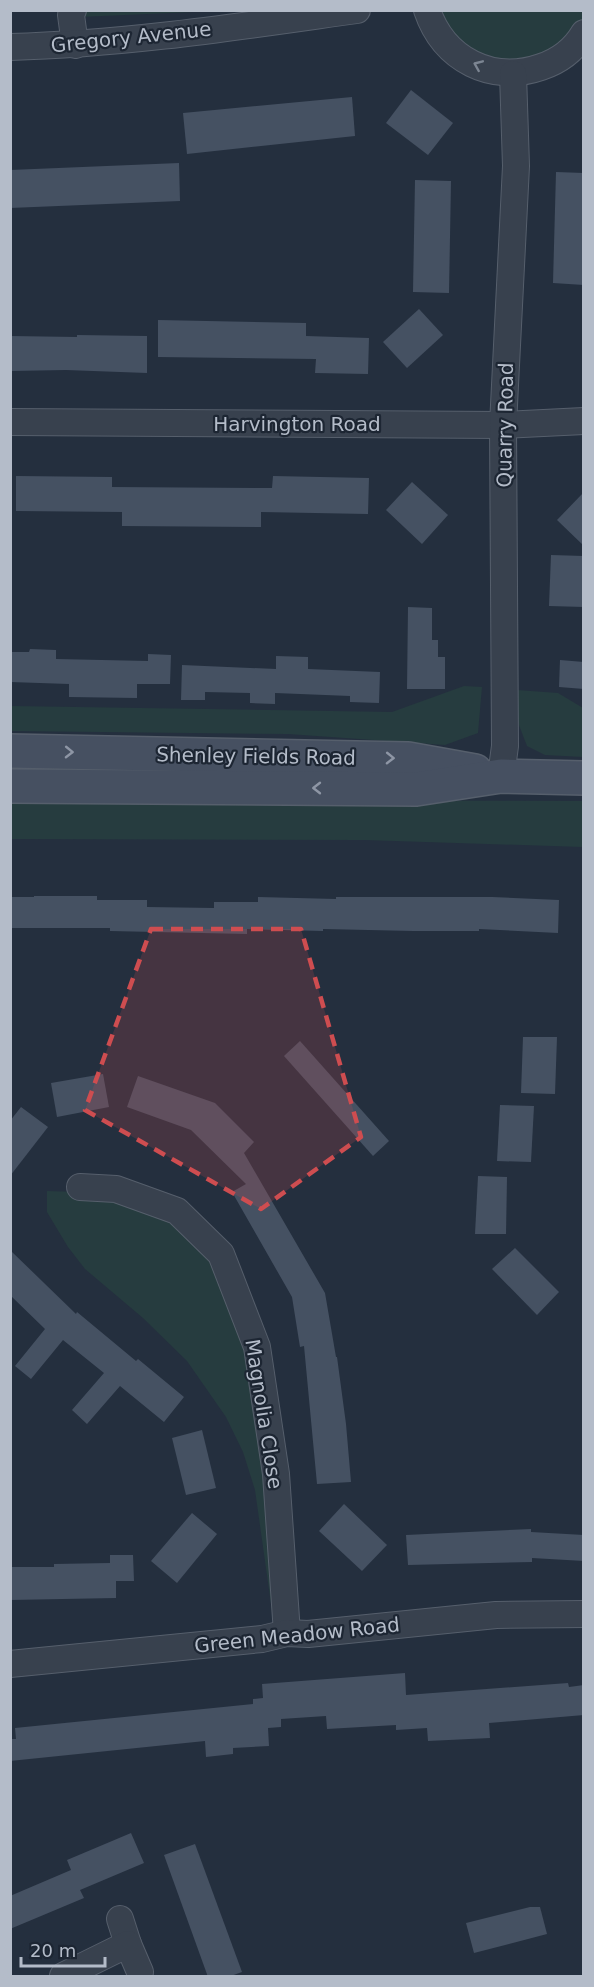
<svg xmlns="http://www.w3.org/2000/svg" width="594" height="1987" font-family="'DejaVu Sans',sans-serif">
<rect width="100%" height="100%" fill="#242f3e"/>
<g fill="#263c3f">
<polygon points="80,10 216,11 79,17"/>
<polygon points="432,11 583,11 583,23 550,60 482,64"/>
<polygon points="464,686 482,687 478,733 445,745 288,734 11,731 11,706 392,712"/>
<polygon points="517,690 558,693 583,708 583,757 545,755 527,746 517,720"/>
<polygon points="10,800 583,801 583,847 364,840 11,839"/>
<polygon points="47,1191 78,1192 173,1217 217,1261 252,1350 282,1616 273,1618 255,1490 243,1452 226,1417 187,1361 143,1318 85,1269 68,1247 47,1212"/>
</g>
<g fill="#455162">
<polygon points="411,90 453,123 428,155 386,123"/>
<polygon points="352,97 355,136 187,154 183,113"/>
<polygon points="179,163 180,201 10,208 10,170"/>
<polygon points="556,172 584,173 584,285 553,283"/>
<polygon points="415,180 451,181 449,293 413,292"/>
<polygon points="419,309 443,335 407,368 383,342"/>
<polygon points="158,320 306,323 306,336 369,338 368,374 315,373 316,359 158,357"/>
<polygon points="77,335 147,336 147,373 66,370 10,371 10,336 77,337"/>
<polygon points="16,476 112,477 112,487 272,488 273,476 369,478 368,514 261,512 261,527 122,526 122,512 16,511"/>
<polygon points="412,482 448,515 422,544 386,510"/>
<polygon points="584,492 584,546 557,520"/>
<polygon points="551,555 584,556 584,607 549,606"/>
<polygon points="408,607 432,608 432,640 438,640 438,657 445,657 445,689 407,689"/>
<polygon points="30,649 56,650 56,659 148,661 148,654 171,655 170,684 137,684 137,698 69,697 69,684 10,682 10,652 29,652"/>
<polygon points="276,656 308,657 308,669 380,672 379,703 350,702 350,696 275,693 275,704 250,703 250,693 205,692 205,700 181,700 182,665 276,669"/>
<polygon points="560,660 584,662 584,689 559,687"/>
<polygon points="34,896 97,896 97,900 147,900 147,907 214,908 214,902 258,902 258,897 336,899 336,897 492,897 559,900 558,933 479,929 479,931 414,931 323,929 323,931 247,929 247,934 110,931 110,928 10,928 10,897 34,897"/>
<polygon points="523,1037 557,1037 555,1094 521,1093"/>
<polygon points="300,1041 389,1141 373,1156 284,1056"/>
<polygon points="103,1074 109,1107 57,1117 51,1083"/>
<polygon points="138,1076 215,1103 254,1142 244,1153 325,1293 336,1357 337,1357 346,1424 351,1482 317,1484 304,1346 300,1347 292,1297 232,1192 246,1184 191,1130 127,1107"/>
<polygon points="500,1105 534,1106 531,1162 497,1161"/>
<polygon points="21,1107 48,1127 10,1176 10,1121"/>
<polygon points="478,1176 507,1177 506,1234 475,1234"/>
<polygon points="515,1248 559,1292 537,1315 492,1269"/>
<polygon points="10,1250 76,1314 77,1312 136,1361 138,1359 184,1397 164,1422 120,1386 87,1424 72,1410 104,1373 63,1340 31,1379 15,1366 45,1329 10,1295"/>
<polygon points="202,1430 216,1488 186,1495 172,1438"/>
<polygon points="344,1504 387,1545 362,1571 319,1531"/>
<polygon points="192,1513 217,1534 177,1583 151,1561"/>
<polygon points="531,1529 531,1532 584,1535 584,1561 532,1558 532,1562 408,1565 406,1535"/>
<polygon points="110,1555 133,1555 134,1581 116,1581 116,1598 10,1600 10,1567 54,1567 54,1564 110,1563"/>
<polygon points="405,1673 406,1695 568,1683 569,1687 584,1685 584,1715 489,1723 490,1738 428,1741 427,1728 396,1730 396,1725 327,1729 326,1716 281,1719 281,1727 268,1728 269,1746 233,1748 233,1754 206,1757 205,1741 10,1761 10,1739 16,1739 15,1728 253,1704 253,1699 263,1698 262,1684"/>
<polygon points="131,1833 144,1863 80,1890 84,1898 10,1929 10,1896 71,1870 67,1860"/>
<polygon points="195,1844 242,1972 228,1977 208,1977 164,1855"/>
<polygon points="530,1907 540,1907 547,1934 474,1953 466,1923"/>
</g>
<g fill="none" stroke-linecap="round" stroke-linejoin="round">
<defs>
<g id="street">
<polyline points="73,10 71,15 75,45"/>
<path d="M427 10C444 60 492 84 541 67 559 61 574 50 584 33"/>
<path d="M10 47C127 44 242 26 357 10"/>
<polyline points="10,422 503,425 584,421"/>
<polyline points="501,776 505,746 503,425 516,166 513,74"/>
<polyline points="80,1187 116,1189 177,1211 221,1254 257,1347 276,1474 287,1633"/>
<polyline points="10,1664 262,1639 287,1633 308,1634 496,1615 584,1614"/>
<polyline points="120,1919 128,1944"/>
<polyline points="63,1976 128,1944 140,1972"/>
</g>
<g id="secondary">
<polyline points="10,751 408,759 475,771"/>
<polyline points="10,786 416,789 501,776 584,778"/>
</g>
</defs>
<use href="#street" stroke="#565f6c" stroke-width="28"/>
<use href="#secondary" stroke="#565f6c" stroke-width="36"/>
<use href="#street" stroke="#38414e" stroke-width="26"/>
<use href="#secondary" stroke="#465061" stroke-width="33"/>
</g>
<defs><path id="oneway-chevron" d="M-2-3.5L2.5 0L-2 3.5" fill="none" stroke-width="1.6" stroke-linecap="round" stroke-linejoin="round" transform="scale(1.5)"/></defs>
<use stroke="#7c8592" href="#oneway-chevron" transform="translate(478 65) rotate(-157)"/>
<g stroke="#8e96a5">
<use href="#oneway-chevron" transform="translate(69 752) rotate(1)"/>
<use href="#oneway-chevron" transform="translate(390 758) rotate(1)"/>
<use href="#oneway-chevron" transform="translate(317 788) rotate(-180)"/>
</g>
<path fill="#ce4d50" fill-opacity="0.2" stroke="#ce4d50" stroke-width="4.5" stroke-dasharray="12 8" stroke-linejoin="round" d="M151 929H301L361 1137 261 1209 85 1110Z"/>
<g text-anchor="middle" stroke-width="4.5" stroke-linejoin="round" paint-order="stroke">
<g font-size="20" fill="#b4bcc9" stroke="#1d2633">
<text transform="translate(131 37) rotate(-6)" y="7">Gregory Avenue</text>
<text x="297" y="431">Harvington Road</text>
<text transform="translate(505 425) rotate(-89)" y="7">Quarry Road</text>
<text transform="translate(256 756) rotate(1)" y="7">Shenley Fields Road</text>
<text transform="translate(264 1414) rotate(81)" y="7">Magnolia Close</text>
<text transform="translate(297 1635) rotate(-6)" y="7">Green Meadow Road</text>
</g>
</g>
<rect width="594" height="1987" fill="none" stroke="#b4bcc9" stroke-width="24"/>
<path d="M21 1957v9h84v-9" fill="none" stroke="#b4bcc9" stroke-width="3"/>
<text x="30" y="1957" font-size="18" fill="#b4bcc9" stroke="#1d2633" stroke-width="4.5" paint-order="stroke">20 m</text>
</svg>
